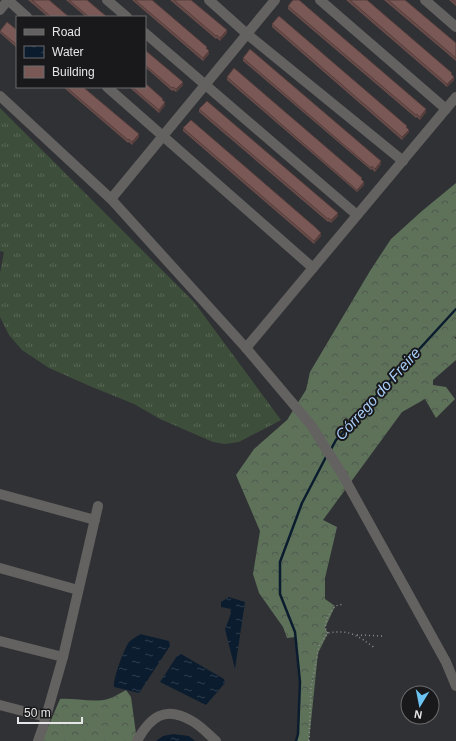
<svg xmlns="http://www.w3.org/2000/svg" width="456" height="741" font-family="Helvetica,sans-serif">
<defs>
<pattern id="grass-tufts" width="24" height="20" patternUnits="userSpaceOnUse"><rect width="24" height="20" fill="#3d4e3a"/><path d="M3 7l-1-3M5 7V3M7 7l1-3M15 17l-1-3M17 17v-4M19 17l1-3" fill="none" stroke="#596856"/></pattern>
<pattern id="forest-crowns" width="20" height="18" patternUnits="userSpaceOnUse"><rect width="20" height="18" fill="#5e725a"/><path d="M2 6a3 3 0 1 1 6 0M12 15a3 3 0 1 1 6 0" fill="none" stroke="#50594f"/></pattern>
<pattern id="water-ripples" width="26" height="14" patternUnits="userSpaceOnUse"><rect width="26" height="14" fill="#0b1c2f"/><path d="M2 4q2-2 4 0t4 0M15 11q2-2 4 0t4 0" fill="none" stroke="#2f3d4d"/></pattern>
</defs>
<rect width="100%" height="100%" fill="#303135"/>
<polygon fill="url(#grass-tufts)" points="0,108 194,302 281,420 239,442 225,444 213,442 160,419 134,404 92,387 49,368 22,350 9,335 0,317 0,273 4,252 0,251"/>
<g fill="url(#forest-crowns)">
<polygon points="456,183 456,337 454,337 456,339 456,360 433,380 433,385 446,387 455,399 436,418 425,399 402,412 323,520 337,527 325,578 325,599 335,606 325,628 328,633 318,653 309,741 296,741 298,734 300,682 295,637 287,638 283,627 259,593 253,574 260,531 236,475 254,449 287,420 306,390 310,372 370,271 391,239 422,211"/>
<path d="M126 690 131 697 137 741H42L60 699C74 698 95 703 108 699 114 697 120 693 126 690Z"/>
</g>
<g fill="url(#water-ripples)">
<polygon points="229,597 245,602 235,669 225,629 230,616 231,609 221,607 221,602"/>
<path d="M140 634 169 641 170 646 139 693 114 687C113 678 124 649 129 642 132 639 137 636 140 634Z"/>
<polygon points="181,654 224,679 225,683 206,705 160,682 177,656"/>
<polygon points="173,734 189,736 195,741 156,741 163,736"/>
</g>
<g fill="none" stroke-linecap="round" stroke-linejoin="round">
<g stroke="#0b1c2f" stroke-width="2.5">
<polyline points="330,451 336,440 456,309"/>
<polyline points="296,741 298,734 300,682 295,632 280,594 280,562 302,503 327,455"/>
</g>
<g stroke="#8d8d90" stroke-width="1.5" stroke-dasharray="1 3" stroke-linecap="butt">
<polyline points="328,633 325,628 327,618 335,606 343,604"/>
<polyline points="357,635 384,636"/>
<path d="M309 741 311 688 319 646 328 633C350 629 358 636 375 648"/>
</g>
<g stroke="#636260" stroke-width="10">
<polyline points="8,0 27,17"/>
<polyline points="107,0 127,17"/>
<polyline points="209,0 247,34 403,161"/>
<polyline points="320,0 446,109"/>
<polyline points="425,0 456,27"/>
<polyline points="0,10 8,0"/>
<polyline points="145,33 357,215"/>
<polyline points="107,87 313,268"/>
<polyline points="0,96 111,199 246,348 311,425 342,474 446,662 456,686"/>
<polyline points="111,199 275,0"/>
<polyline points="246,348 456,97"/>
<polyline points="0,494 95,520"/>
<polyline points="0,568 78,590"/>
<polyline points="0,641 63,657"/>
<polyline points="0,705 46,717"/>
<polyline points="38,741 43,727 63,657 98,506"/>
<path d="M137 741C150 717 165 705 192 721 201 726 208 734 216 741"/>
</g>
</g>
<g fill="#684c49">
<polygon points="28,0 49,0 69,17 48,17"/>
<polygon points="66,0 87,0 107,17 86,17"/>
<polygon points="132,0 152,0 207,49 209,54 203,61"/>
<polygon points="170,0 191,0 227,33 220,41 217,38 216,39"/>
<polygon points="346,0 367,0 452,75 454,80 447,87"/>
<polygon points="384,0 405,0 456,43 456,61"/>
<polygon points="449,0 456,0 456,6"/>
<polygon points="288,6 426,112 420,120 417,117 416,118 288,9"/>
<polygon points="272,24 407,128 409,132 402,140 272,27"/>
<polygon points="17,30 17,48 0,33 0,31"/>
<polygon points="145,50 183,85 176,92 173,90 172,91 145,67"/>
<polygon points="243,58 381,164 375,172 372,169 371,170 243,61"/>
<polygon points="227,77 364,185 357,192 227,80"/>
<polygon points="63,87 83,87 139,137 132,145 129,142 128,143"/>
<polygon points="129,87 145,87 163,101 165,105 159,113"/>
<polygon points="199,109 338,216 331,223 329,221 328,222 199,112"/>
<polygon points="183,128 321,236 314,244 183,131"/>
</g>
<g fill="#553e3c">
<polygon points="227,30 227,33 220,41 220,38"/>
<polygon points="209,51 209,54 203,61 203,58"/>
<polygon points="454,77 454,80 447,87 447,84"/>
<polygon points="183,82 183,85 176,92 176,89"/>
<polygon points="165,102 165,105 159,113 159,110"/>
<polygon points="426,109 426,112 420,120 420,117"/>
<polygon points="409,130 409,132 402,140 402,137"/>
<polygon points="139,134 139,137 132,145 132,142"/>
<polygon points="381,161 381,164 375,172 375,169"/>
<polygon points="364,182 364,185 357,192 357,190"/>
<polygon points="338,213 338,216 331,223 331,220"/>
<polygon points="321,233 321,236 314,244 314,241"/>
</g>
<g fill="#795855" stroke="#553e3c">
<polygon points="32,0 49,0 69,17 51,17"/>
<polygon points="69,0 87,0 107,17 89,17"/>
<polygon points="135,0 152,0 207,47 206,48 209,51 203,58"/>
<polygon points="174,0 191,0 227,30 220,38 217,35 216,36"/>
<polygon points="293,0 299,0 426,109 420,117 417,114 416,115 288,6"/>
<polygon points="350,0 367,0 452,73 451,74 454,77 447,84"/>
<polygon points="388,0 405,0 456,43 456,58"/>
<polygon points="452,0 456,0 456,3"/>
<polygon points="279,16 407,126 406,127 409,130 402,137 272,24"/>
<polygon points="7,22 17,30 17,45 0,31"/>
<polygon points="250,49 381,161 375,169 372,166 371,168 243,58"/>
<polygon points="145,50 183,82 176,89 173,87 172,88 145,65"/>
<polygon points="234,68 362,178 361,179 364,182 357,190 227,77"/>
<polygon points="145,83 163,99 162,100 165,102 159,110 132,87 145,87"/>
<polygon points="66,87 83,87 139,134 132,142 129,139 128,140"/>
<polygon points="207,101 338,213 331,220 329,218 328,219 199,109"/>
<polygon points="191,120 315,227 321,233 314,241 183,128"/>
</g>
<g text-anchor="middle" stroke-width="4" stroke-linejoin="round" paint-order="stroke">
<g font-size="15" font-style="italic" fill="#a8cefa" stroke="#19191b">
<text transform="translate(378 394) rotate(-48)" y="5">Córrego do Freire</text>
</g>
</g>
<rect x="16" y="16" width="130" height="72" fill="#19191b" stroke="#6b6b6d"/>
<rect x="24" y="29" width="20" height="6" fill="#636260" stroke="#6b6b6d"/>
<text x="52" y="36" font-size="12" fill="#e6e6e8">Road</text>
<rect x="24" y="46" width="20" height="12" fill="url(#water-ripples)" stroke="#6b6b6d"/>
<text x="52" y="56" font-size="12" fill="#e6e6e8">Water</text>
<rect x="24" y="66" width="20" height="12" fill="#795855" stroke="#6b6b6d"/>
<text x="52" y="76" font-size="12" fill="#e6e6e8">Building</text>
<g transform="translate(420 705) rotate(190)"><circle r="19" fill="#19191b" stroke="#6b6b6d"/>
<path d="M0-3L7 15L0 10L-7 15Z" fill="#6bc3f2"/>
<text y="-6" font-size="11" font-weight="bold" text-anchor="middle" fill="#e6e6e8">N</text>
</g>
<path d="M18 717v6h64v-6" fill="none" stroke="#e6e6e8" stroke-width="2"/>
<text x="24" y="717" font-size="12" fill="#e6e6e8" stroke="#19191b" stroke-width="3" paint-order="stroke">50 m</text>
</svg>
